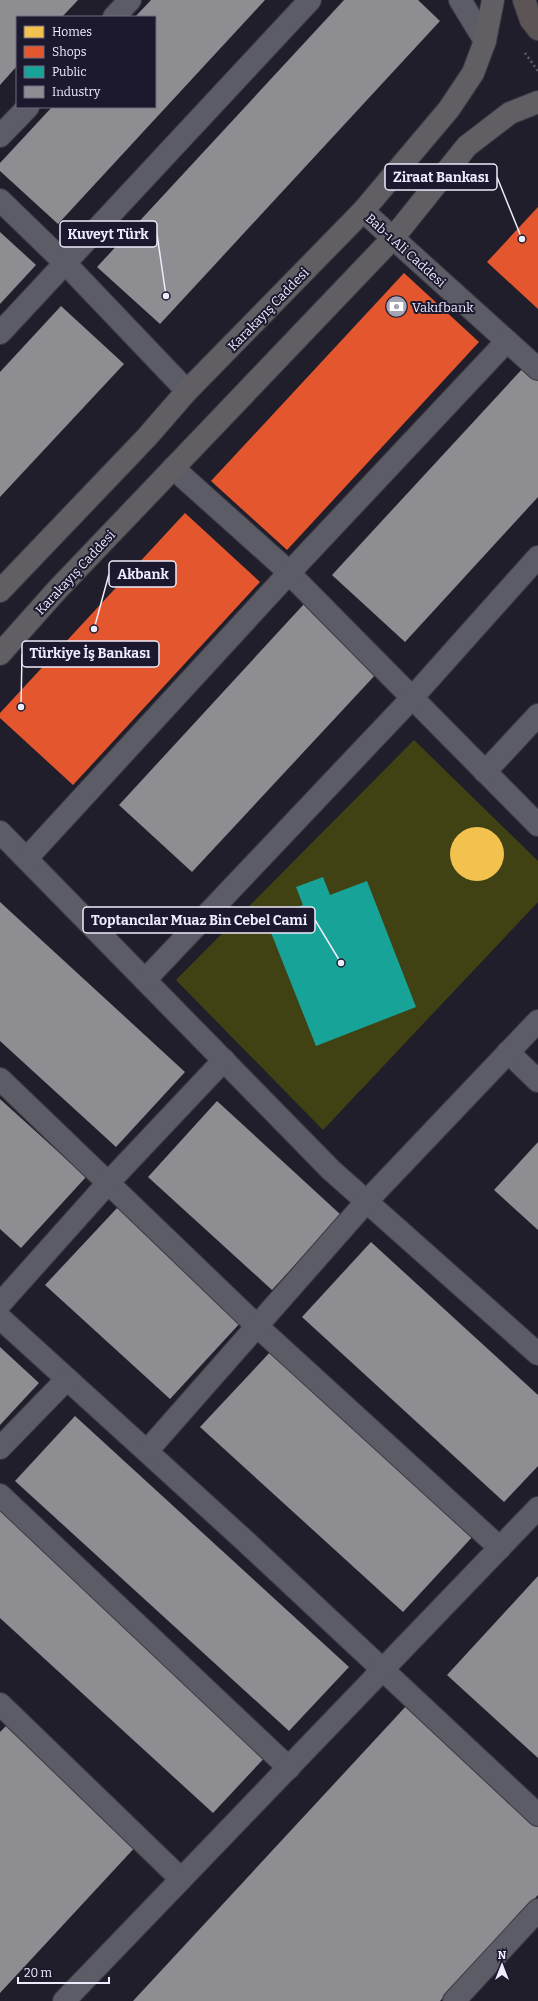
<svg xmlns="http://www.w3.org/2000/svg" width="538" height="2001" font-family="Bitter,serif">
<rect width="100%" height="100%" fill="#201e2a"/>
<polygon fill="#414213" points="414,740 538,861 538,902 323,1130 176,980"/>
<circle fill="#f2c14e" cx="477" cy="854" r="27"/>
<g fill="#e4572e">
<polygon points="538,207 538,309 487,262"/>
<polygon points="404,273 479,342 287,550 211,481"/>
<polygon points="185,513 260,582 73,785 0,718 0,713"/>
</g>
<polygon fill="#17a398" points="323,877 330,895 367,881 416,1007 316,1046 266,920 303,905 296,887"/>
<g fill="#8d8d92">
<polygon points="0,0 78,0 62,17 17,17 17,66 0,85"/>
<polygon points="151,0 265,0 58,224 0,171 0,163 52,107 155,107 155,17 135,17"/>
<polygon points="344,0 418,0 440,21 160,324 97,267"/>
<polygon points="0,232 36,265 0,304"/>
<polygon points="61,306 124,364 0,497 0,372"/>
<polygon points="524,367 538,380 538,497 405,642 332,575"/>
<polygon points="304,604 378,672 192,872 119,805"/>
<polygon points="0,902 185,1072 116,1147 0,1041"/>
<polygon points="0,1099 86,1177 21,1248 0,1229"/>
<polygon points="217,1101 341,1215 272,1290 148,1177"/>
<polygon points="538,1142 538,1230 494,1190"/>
<polygon points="118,1207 242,1321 170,1399 45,1285"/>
<polygon points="371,1242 538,1395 538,1466 504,1502 302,1317"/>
<polygon points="0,1347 39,1383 0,1425"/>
<polygon points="273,1349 475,1534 403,1612 200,1427"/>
<polygon points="75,1416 349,1667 289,1731 15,1481"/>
<polygon points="0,1507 269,1753 213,1813 0,1618"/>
<polygon points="538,1576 538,1758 447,1675"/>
<polygon points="408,1704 538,1823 538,1895 440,2001 133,2001"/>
<polygon points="8,1724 139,1843 0,1993 0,1732"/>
</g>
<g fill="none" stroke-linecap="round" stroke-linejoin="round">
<defs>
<g id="street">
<polyline points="460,0 485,41"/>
<polyline points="114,17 130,0"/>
<polyline points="0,136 28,107"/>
<polyline points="0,200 65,263 187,391"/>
<polyline points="363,211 538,369"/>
<polyline points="0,333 310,0"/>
<polyline points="173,468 279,563 538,825"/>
<polyline points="485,772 538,715"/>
<polyline points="0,832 331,1170 538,1354"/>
<polyline points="27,858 289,573 507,341"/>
<polyline points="145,980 412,698 538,557"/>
<polyline points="508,1052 538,1081"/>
<polyline points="0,1079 257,1326 500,1548"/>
<polyline points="0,1304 108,1183 224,1060"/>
<polyline points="0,1318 243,1539 538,1815"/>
<polyline points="0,1448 67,1379"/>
<polyline points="147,1451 366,1202 538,1021"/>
<polyline points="0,1495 289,1768"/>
<polyline points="0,1704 181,1879"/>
<polyline points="64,2001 538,1508"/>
<polyline points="454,2001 538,1910"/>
</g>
<g id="secondary">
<polyline points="0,591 147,437 187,391 363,211 449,109 473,73 485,41 493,0"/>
<polyline points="0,654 57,590 393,238 467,146 510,113 538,102"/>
</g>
<polyline id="highway" points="524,0 531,20 538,29"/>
</defs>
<use href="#street" stroke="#3b3a44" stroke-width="24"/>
<use href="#secondary" stroke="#3b3a44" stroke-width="24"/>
<use href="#highway" stroke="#3b3a44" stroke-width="24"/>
<polyline stroke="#5e5e66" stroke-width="2.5" stroke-dasharray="2 3" stroke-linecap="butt" points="525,53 538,71"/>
<use href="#street" stroke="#5c5c66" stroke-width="22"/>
<use href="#secondary" stroke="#615f63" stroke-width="22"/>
<use href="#highway" stroke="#5d5555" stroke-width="22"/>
</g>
<defs>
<symbol id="bank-disc" viewBox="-11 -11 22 22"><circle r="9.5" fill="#a5a4b2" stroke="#1c192f"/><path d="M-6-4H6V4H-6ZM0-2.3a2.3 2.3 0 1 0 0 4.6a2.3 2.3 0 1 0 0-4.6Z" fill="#fff"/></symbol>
</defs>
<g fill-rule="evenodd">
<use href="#bank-disc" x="384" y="294" width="25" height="25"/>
</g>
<g text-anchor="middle" stroke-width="4" stroke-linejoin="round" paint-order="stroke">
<g font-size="13" fill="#edecfc" stroke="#1c192f">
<text transform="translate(406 250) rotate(42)" y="5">Bab-ı Ali Caddesi</text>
<text transform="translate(268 309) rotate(-46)" y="5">Karakayış Caddesi</text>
<text transform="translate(75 572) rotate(-47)" y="5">Karakayış Caddesi</text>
</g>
<g font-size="13" fill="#edecfc" stroke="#1c192f" text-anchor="start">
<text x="412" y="312">Vakıfbank</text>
</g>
</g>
<path fill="none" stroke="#edecfc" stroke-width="1.5" d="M522 239L497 177M166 296L157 234M94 629L109 574M21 707L22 654M341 963L315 920"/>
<g fill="#edecfc" stroke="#1c192f" stroke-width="1.5">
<circle cx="522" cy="239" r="4"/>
<circle cx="166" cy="296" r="4"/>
<circle cx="94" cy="629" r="4"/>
<circle cx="21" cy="707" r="4"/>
<circle cx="341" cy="963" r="4"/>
</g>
<g fill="#1c192f" stroke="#edecfc" stroke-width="1.5">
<rect x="385" y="164" width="112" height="26" rx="4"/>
<rect x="60" y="221" width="97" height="26" rx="4"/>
<rect x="109" y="561" width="67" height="26" rx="4"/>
<rect x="22" y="641" width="137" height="26" rx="4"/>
<rect x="83" y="907" width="232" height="26" rx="4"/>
</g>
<g font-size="14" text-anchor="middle" font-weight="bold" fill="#edecfc">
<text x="441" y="182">Ziraat Bankası</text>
<text x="108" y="239">Kuveyt Türk</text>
<text x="143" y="579">Akbank</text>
<text x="90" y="658">Türkiye İş Bankası</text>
<text x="199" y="925">Toptancılar Muaz Bin Cebel Cami</text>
</g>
<rect x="16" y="16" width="140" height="92" fill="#1c192f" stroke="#706d81"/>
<rect x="24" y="26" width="20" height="12" fill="#f2c14e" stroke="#706d81"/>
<text x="52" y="36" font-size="12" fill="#edecfc">Homes</text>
<rect x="24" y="46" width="20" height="12" fill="#e4572e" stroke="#706d81"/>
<text x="52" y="56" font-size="12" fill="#edecfc">Shops</text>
<rect x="24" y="66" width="20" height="12" fill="#17a398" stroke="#706d81"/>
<text x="52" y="76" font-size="12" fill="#edecfc">Public</text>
<rect x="24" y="86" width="20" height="12" fill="#8d8d92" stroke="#706d81"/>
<text x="52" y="96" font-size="12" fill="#edecfc">Industry</text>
<g transform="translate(502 1965)" stroke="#1c192f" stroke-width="3" paint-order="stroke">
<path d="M0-3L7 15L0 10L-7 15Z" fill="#edecfc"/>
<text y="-6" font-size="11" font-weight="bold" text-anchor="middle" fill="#edecfc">N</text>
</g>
<path d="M18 1977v6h91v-6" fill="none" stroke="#edecfc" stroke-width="2"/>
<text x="24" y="1977" font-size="12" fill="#edecfc" stroke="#1c192f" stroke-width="3" paint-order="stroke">20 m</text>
</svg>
